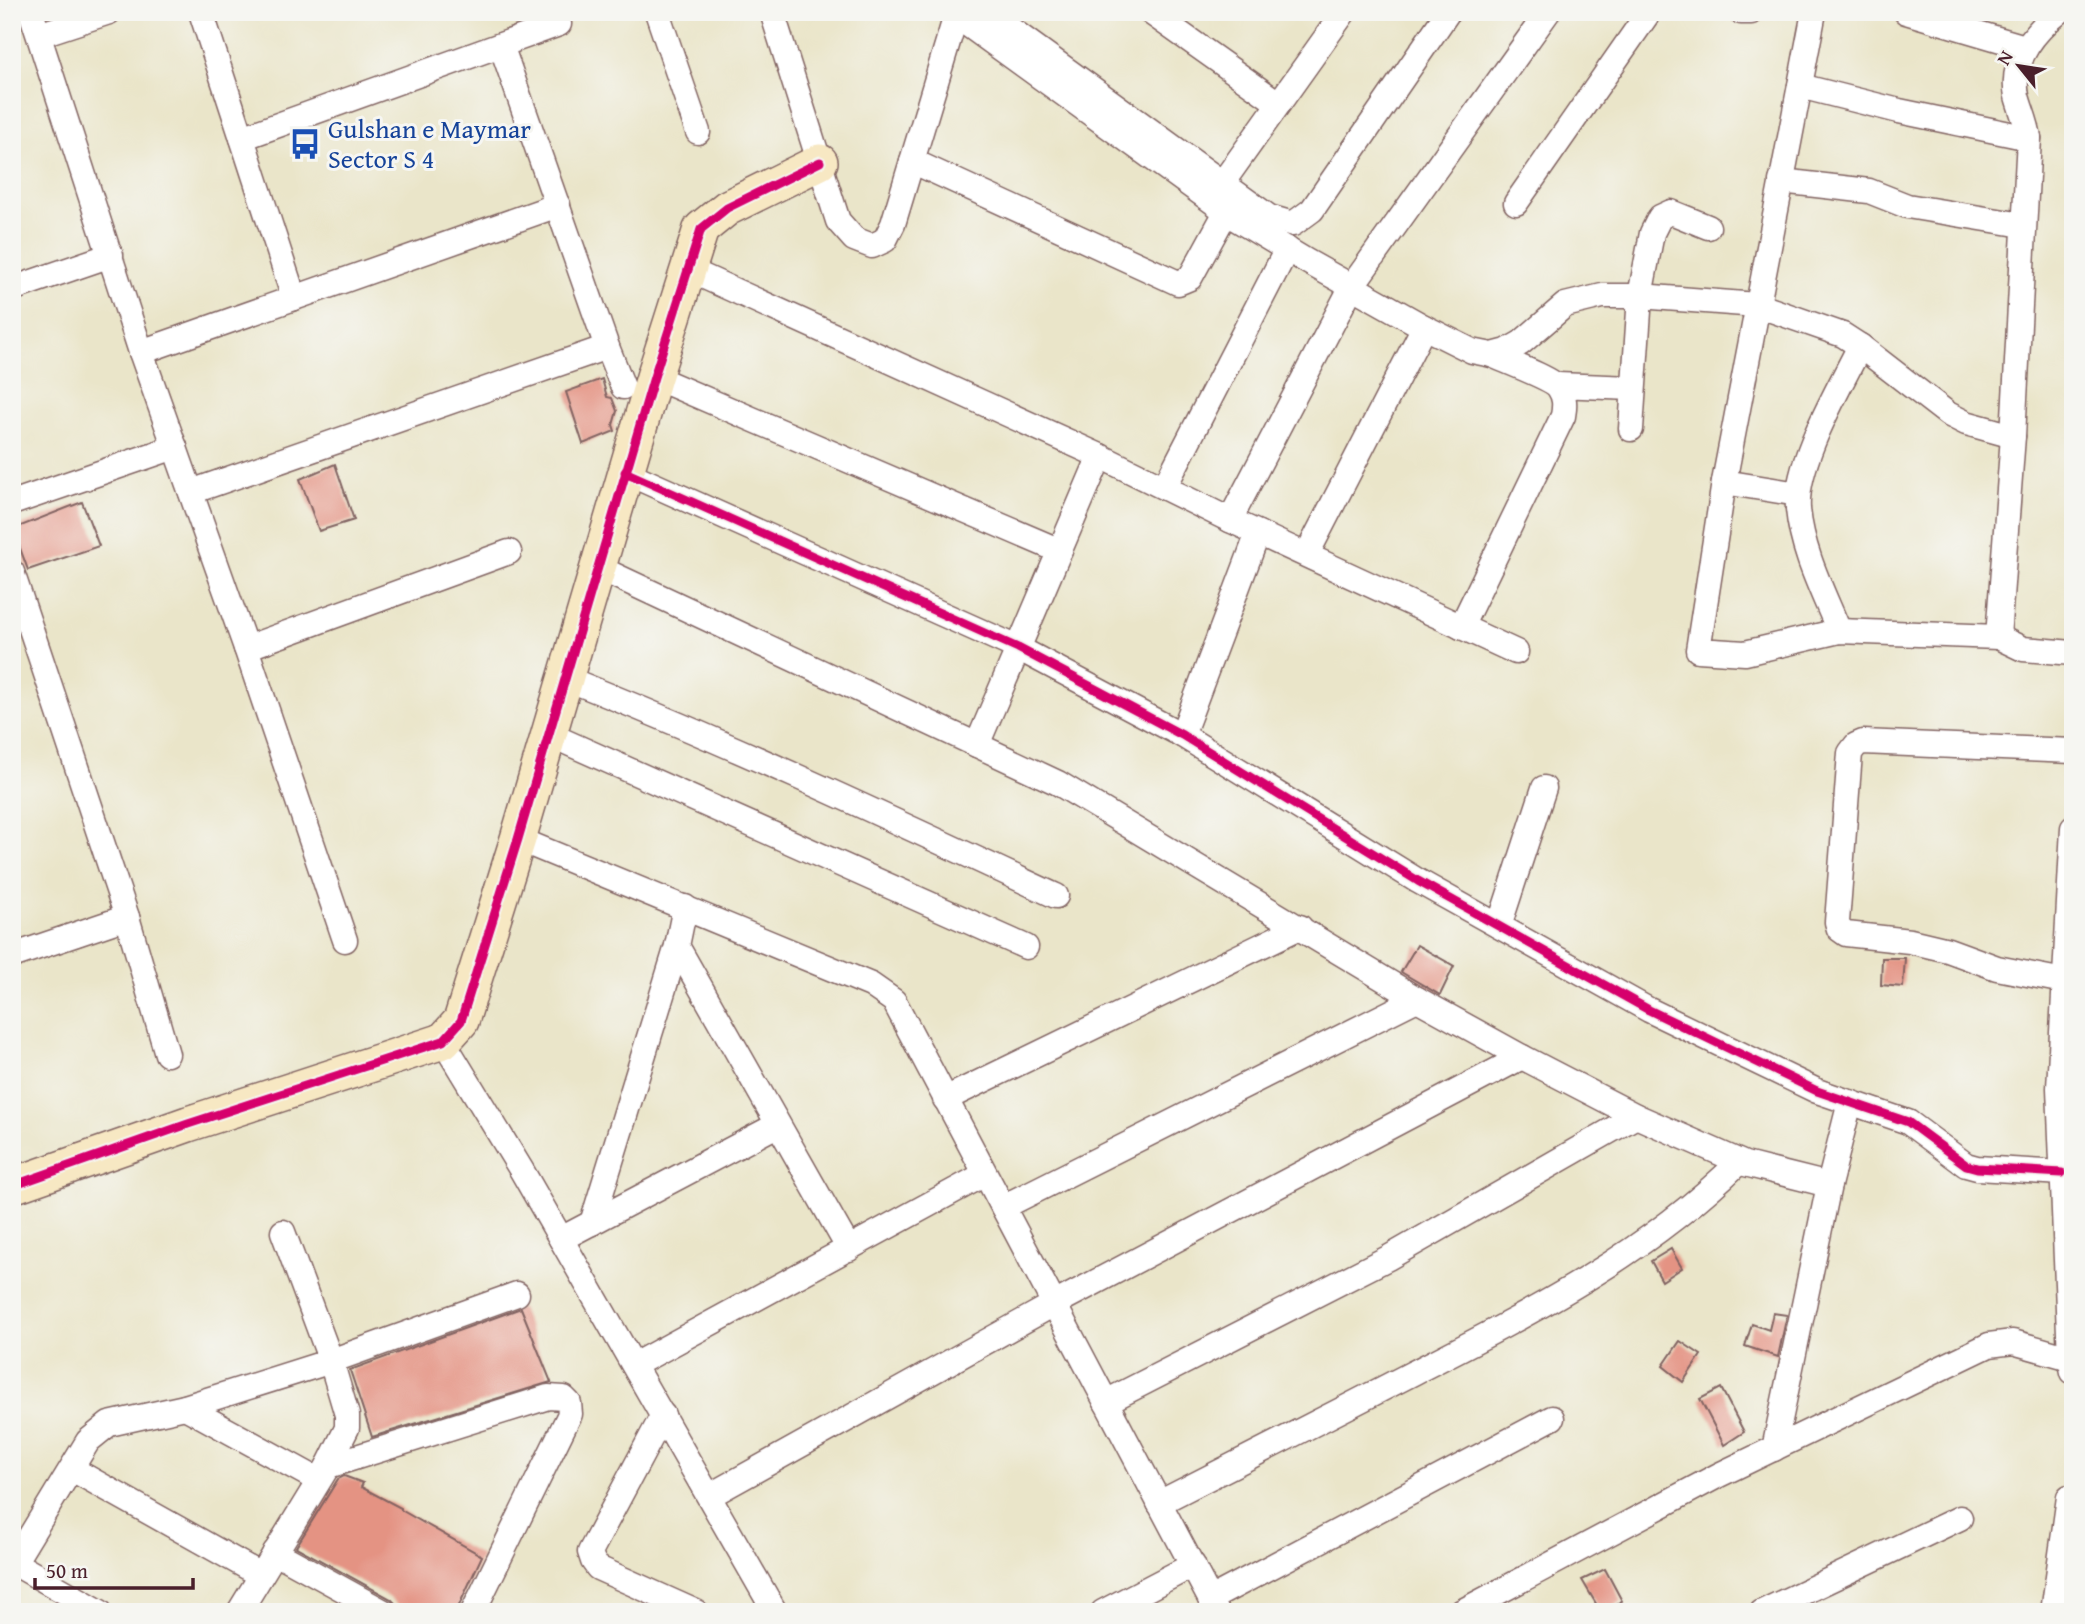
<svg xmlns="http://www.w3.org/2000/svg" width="2085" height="1624" font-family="'Gentium Book Plus',serif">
<rect width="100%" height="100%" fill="#f6f6f2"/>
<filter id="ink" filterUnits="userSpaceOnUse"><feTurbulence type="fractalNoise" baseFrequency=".0143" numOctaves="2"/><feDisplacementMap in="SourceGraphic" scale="14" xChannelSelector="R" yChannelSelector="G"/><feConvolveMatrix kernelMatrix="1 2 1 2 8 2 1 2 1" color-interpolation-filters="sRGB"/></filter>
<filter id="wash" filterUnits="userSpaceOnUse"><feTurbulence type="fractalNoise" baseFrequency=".00686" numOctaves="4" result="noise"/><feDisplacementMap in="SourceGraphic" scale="28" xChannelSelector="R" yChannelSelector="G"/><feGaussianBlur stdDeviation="1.57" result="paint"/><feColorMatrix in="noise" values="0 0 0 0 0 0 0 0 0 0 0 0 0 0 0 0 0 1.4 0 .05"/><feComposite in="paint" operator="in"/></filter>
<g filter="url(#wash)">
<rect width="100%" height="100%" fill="#eae5c9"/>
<g id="blocks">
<g fill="#e49383">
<polygon points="602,379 607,397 612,398 617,411 613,425 615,431 583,444 566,392"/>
<polygon points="335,464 354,520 319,531 300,479"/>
<polygon points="82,502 99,546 28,570 13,529"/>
<polygon points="1417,945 1454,966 1440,995 1401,972"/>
<polygon points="1882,958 1905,958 1903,987 1881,985"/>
<polygon points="1671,1249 1682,1268 1662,1281 1651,1261"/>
<polygon points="521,1308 551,1382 372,1437 350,1370"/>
<polygon points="1773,1313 1787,1315 1778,1357 1745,1346 1752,1324 1769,1330"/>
<polygon points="1680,1341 1701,1355 1683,1382 1663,1366"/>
<polygon points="1721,1388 1744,1432 1724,1445 1700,1399"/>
<polygon points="344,1476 363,1483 361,1487 401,1508 401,1510 482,1556 456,1612 399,1612 397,1605 391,1599 296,1547 338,1479"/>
<polygon points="1605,1569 1622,1601 1606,1612 1601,1612 1582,1580"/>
</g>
</g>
</g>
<g filter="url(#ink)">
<use href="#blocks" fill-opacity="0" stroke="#826462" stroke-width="2"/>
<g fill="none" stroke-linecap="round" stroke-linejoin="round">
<defs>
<g id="street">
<polyline points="31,12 141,352 246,648 345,940"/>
<polyline points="201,12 294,298"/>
<polyline points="657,12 698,132"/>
<polyline points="772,12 838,221 854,239 872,246 885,240 893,224 957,12"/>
<polyline points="987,12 1269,217 1293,224 1312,210 1448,12"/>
<polyline points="1150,12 1278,103"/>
<polyline points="1741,12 1751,12"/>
<polyline points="1814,12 1724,482 1698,650 1745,653 1839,631 1998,637 2023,649 2073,653"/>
<polyline points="1906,12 2025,47"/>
<polyline points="956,16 1238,220 1308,262 1424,327 1472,351 1492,355 1507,351 1521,343 1565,305 1602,296 1640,296 1757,305 1843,335 1860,346 1948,414 1966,423 2013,436"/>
<polyline points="39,35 109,12"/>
<polyline points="501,45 607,347 623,387"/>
<polyline points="1800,86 1899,111 2029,138"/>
<polyline points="242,138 559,24"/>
<polyline points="912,161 1178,283 1190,278 1226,212"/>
<polyline points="1781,181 1869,191 1907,206 2023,225"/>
<polyline points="1223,182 1344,12"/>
<polyline points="1516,203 1649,12"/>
<polyline points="687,269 1100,456 1230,520 1516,652"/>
<polyline points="12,289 111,255"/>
<polyline points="141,352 558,205"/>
<polyline points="654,377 1060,551"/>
<polyline points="1558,385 1632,388"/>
<polyline points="1631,429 1640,296 1652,233 1660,217 1671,212 1708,227"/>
<polyline points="625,472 1018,648 1182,735 1418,881 1649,1010 1817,1091 1908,1122 1966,1165 1977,1168 2062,1173"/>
<polyline points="1724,482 1798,494"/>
<polyline points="1165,486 1287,249"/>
<polyline points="191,492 607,347"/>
<polyline points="12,503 175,447"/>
<polyline points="1230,520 1352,286 1548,12"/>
<polyline points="1307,554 1424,327"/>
<polyline points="597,567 1058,783 1417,999 1522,1057 1636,1116 1745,1164 1829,1185"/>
<polyline points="12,572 127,917 167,1054"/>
<path d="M1461 627 1563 416C1565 405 1565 397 1559 388 1553 379 1505 361 1492 355"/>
<path d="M1839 631C1823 592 1802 552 1798 509 1795 462 1839 389 1860 346"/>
<path d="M1998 637 2013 436 2029 138C2027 123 2021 111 2017 96 2010 61 2034 32 2059 12"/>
<polyline points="246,648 509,552"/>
<path d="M565 678C732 744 893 820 1056 896"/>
<polyline points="548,734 1026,947"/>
<polyline points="1182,735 1258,533"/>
<polyline points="977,745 1100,456"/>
<polyline points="2073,828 2059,1088 2070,1358 2073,1372"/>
<polyline points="518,839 871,985 894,1001 1217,1612"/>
<polyline points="685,907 677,946 849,1249"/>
<polyline points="1499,926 1544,788"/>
<polyline points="12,956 127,917"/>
<polyline points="2064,981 1997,968 1948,950 1910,941 1846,934 1839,929 1837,922 1850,753 1856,745 1863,742 2073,751"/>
<polyline points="443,1041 522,1171 775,1612"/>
<polyline points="945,1099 1300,927"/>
<polyline points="1003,1207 1417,999"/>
<polyline points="592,1223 677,946"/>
<polyline points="561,1239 777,1125"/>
<polyline points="634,1365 985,1174"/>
<polyline points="1106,1402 1388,1258 1636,1116"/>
<polyline points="185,1407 318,1480"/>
<polyline points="663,1415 590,1552 593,1561 598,1568 696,1612"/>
<polyline points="1774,1449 1829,1185 1850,1102"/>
<polyline points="328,1466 548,1397 564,1398 569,1403 570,1414 473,1612"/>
<polyline points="72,1469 261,1575"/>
<polyline points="709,1496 1054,1304 1522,1057"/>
<path d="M1159 1503C1245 1459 1330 1416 1415 1372 1532 1312 1645 1255 1739 1162"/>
<polyline points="275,1552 384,1612"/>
<polyline points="14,1563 100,1612"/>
<polyline points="12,1566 88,1441 109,1424 185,1407 331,1361 517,1294"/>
<polyline points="1210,1599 1552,1418"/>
<polyline points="239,1612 328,1466 347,1428 347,1415 331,1361 283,1232"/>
<polyline points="1103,1612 1193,1565"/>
<polyline points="1461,1612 1719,1475 1989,1345 2013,1342 2070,1358"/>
<polyline points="1762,1612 1960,1518"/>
<polyline points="2053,1612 2069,1497 2073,1497"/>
</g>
<polyline id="secondary" points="12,1186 188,1124 443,1041 461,1021 518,839 654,377 701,229 727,208 820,162"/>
</defs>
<use href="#street" stroke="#826462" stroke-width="27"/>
<use href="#secondary" stroke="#826462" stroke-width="38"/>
<use href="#street" stroke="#fff" stroke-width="24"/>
<use href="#secondary" stroke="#f7e8c3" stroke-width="35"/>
<defs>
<g id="cycleway">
<polyline points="625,472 1018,648 1182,735 1418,881 1649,1010 1817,1091 1908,1122 1966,1165 1977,1168 2062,1173"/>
<polyline points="12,1186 188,1124 443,1041 461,1021 518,839 654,377 701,229 727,208 820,162"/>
</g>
</defs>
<use href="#cycleway" stroke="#f6f6f2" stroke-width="13"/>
<use href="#cycleway" stroke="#d6006c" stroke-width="9"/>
</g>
</g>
<defs>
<symbol id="bus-bare" viewBox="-9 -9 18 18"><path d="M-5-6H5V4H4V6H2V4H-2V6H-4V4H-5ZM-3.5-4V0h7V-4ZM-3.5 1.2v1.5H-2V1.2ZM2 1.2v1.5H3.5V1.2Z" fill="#1a4fb4" stroke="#f6f6f2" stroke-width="2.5" paint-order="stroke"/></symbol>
</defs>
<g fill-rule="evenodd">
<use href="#bus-bare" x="283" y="122" width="44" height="44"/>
</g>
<g text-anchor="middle" stroke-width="6" stroke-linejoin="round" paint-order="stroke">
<g font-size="26" fill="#164399" stroke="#f6f6f2" text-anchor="start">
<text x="328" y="138">Gulshan e Maymar<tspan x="328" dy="30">Sector S 4</tspan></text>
</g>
</g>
<rect width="2085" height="1624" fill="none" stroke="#f6f6f2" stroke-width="42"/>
<g transform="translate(2019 66) rotate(300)" stroke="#f6f6f2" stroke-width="5" paint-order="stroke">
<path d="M0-5L12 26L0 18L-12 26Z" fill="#4a1f2b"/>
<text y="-10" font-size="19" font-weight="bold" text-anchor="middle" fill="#4a1f2b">N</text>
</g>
<path d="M35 1578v10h158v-10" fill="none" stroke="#4a1f2b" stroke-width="3.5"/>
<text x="46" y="1578" font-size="21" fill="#4a1f2b" stroke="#f6f6f2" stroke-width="5" paint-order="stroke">50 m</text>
</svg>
